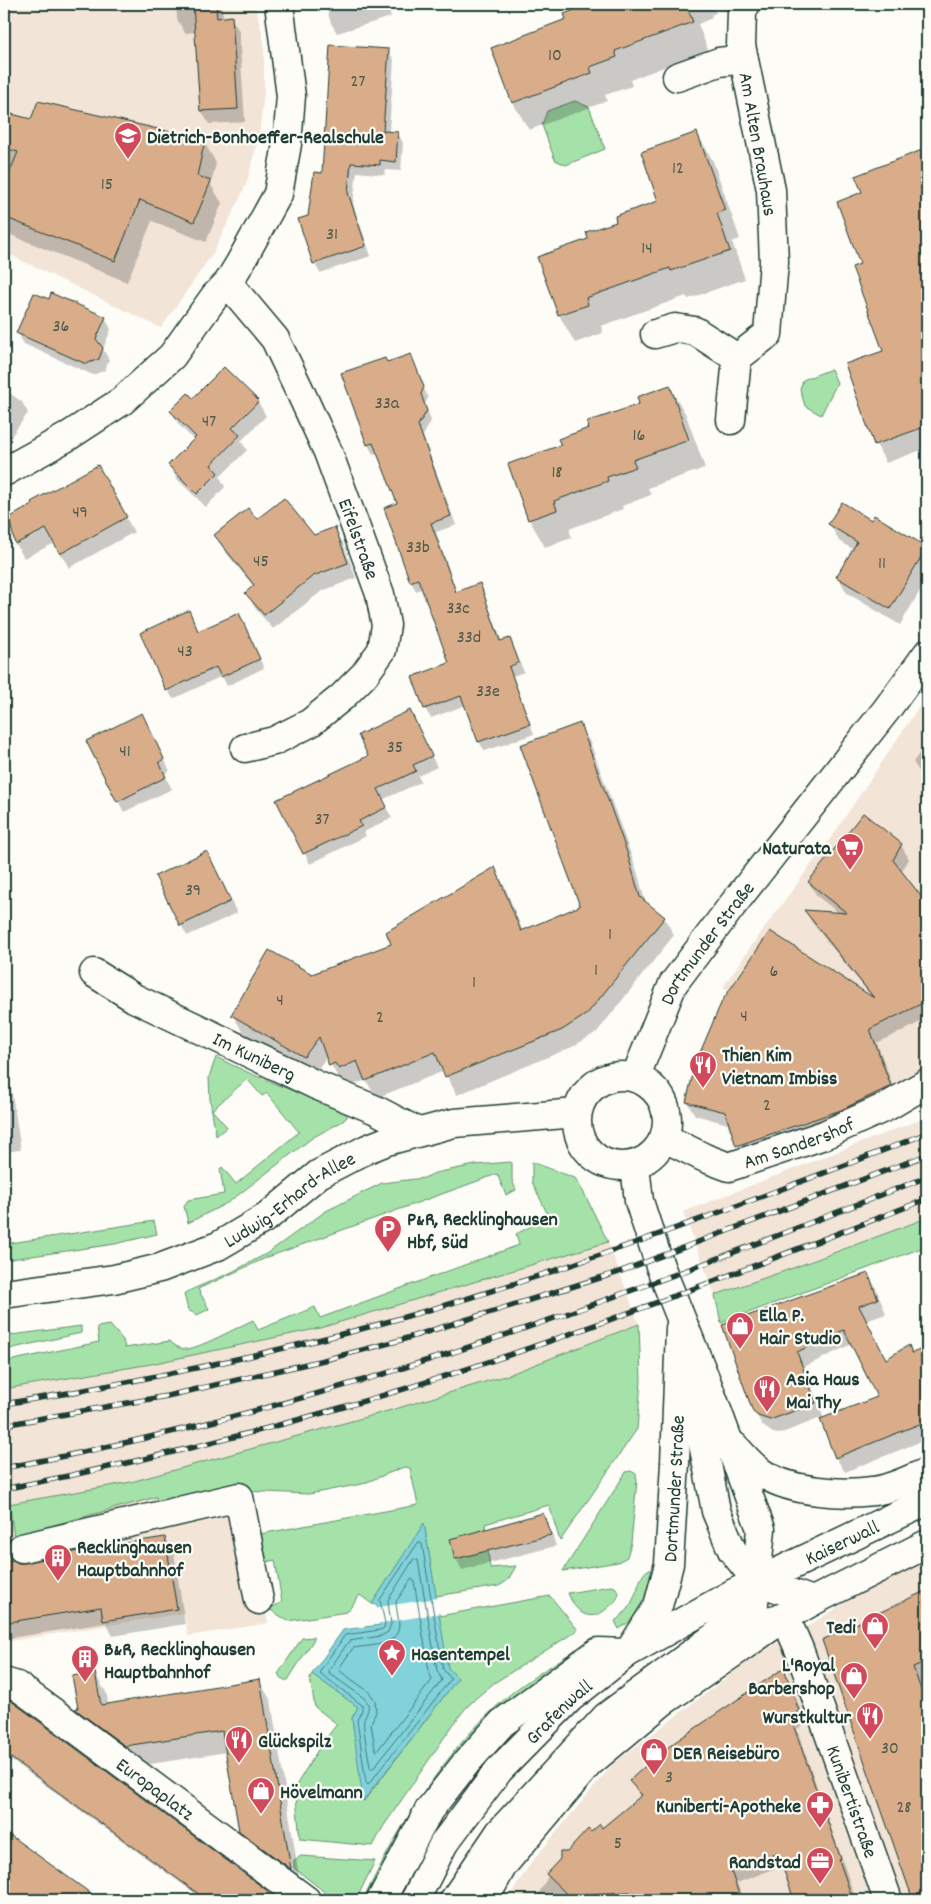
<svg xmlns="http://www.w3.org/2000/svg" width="931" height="1904" font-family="Dekko,sans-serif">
<rect width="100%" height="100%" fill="#fdfcf7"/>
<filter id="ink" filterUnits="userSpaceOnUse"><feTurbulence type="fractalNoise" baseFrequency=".02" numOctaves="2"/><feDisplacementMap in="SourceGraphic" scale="10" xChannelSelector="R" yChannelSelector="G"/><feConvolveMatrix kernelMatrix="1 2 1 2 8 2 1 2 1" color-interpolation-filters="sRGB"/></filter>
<g filter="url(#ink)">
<g fill="#f2e4d6">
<polygon points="4,4 255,4 264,42 264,92 259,136 246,185 213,253 161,328 4,252"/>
<polygon points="927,695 927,1090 822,1148 775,1014 723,987 752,945 833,835"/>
<polygon points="927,1117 927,1218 796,1267 715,1295 683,1212"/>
<polygon points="608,1242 639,1324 508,1375 395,1409 131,1482 9,1504 15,1536 156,1497 159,1509 243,1491 268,1623 188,1636 184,1613 4,1642 4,1389 151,1364 320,1328"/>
<polygon points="927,1560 927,1900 507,1900 531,1863 614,1763 759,1653 808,1626 869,1588"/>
</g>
<g fill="#a5e2a9" stroke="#62906e">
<polygon points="575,101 589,107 605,149 566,165 555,160 542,125 547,111"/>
<polygon points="831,369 837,383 821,415 805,406 800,389 803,380"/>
<path d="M216 1057C257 1078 299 1094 343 1108L347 1111V1117L343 1121 312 1138 229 1202 188 1223 184 1206 188 1200 224 1194 220 1169 222 1167 236 1184 299 1132 267 1093 262 1096 247 1079 212 1110 227 1127 216 1136 210 1099 209 1077Z"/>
<polygon points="510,1162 512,1163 512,1180 516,1190 506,1195 497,1174 268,1257 198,1289 209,1309 197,1315 188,1310 184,1294 186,1292 232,1272 266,1254 326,1211 382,1183 424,1178 435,1173 475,1165"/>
<path d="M532 1162 575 1178 584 1193 608 1242 320 1328 151 1364 4 1389V1362L99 1342 97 1327 110 1325 123 1340 125 1348 170 1341C174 1345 178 1348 184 1349 195 1351 240 1326 253 1320L258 1330 315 1307 320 1318 519 1245 516 1234 549 1217 532 1182Z"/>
<polygon points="927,1218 927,1246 721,1323 715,1295 796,1267"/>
<polygon points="154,1221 157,1234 115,1244 4,1260 4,1244"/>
<polygon points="639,1324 641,1381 637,1429 560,1541 549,1505 485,1524 490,1568 516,1566 508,1580 499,1586 436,1596 424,1524 372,1604 360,1595 347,1612 288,1621 269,1609 282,1602 275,1560 262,1563 260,1534 418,1505 410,1468 404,1467 362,1484 309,1494 243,1491 159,1510 156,1497 14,1536 9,1504 131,1482 395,1409 508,1375"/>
<polygon points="81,1326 81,1333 4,1350 4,1336"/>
<polygon points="631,1471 636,1474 637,1480 631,1543 627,1557 618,1562 563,1571 626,1472"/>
<path d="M648 1570H653C655 1594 640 1616 619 1629L615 1621C624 1614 631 1606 635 1595 639 1586 640 1575 648 1570Z"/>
<path d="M611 1586 615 1587 619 1592C618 1598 616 1601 611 1605 592 1624 577 1616 568 1593Z"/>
<polygon points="550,1596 578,1630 494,1683 475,1699 464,1710 448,1732 383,1827 373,1846 300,1839 295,1787 321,1745 337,1724 315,1707 310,1679 312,1674 358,1707 352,1718 364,1801 458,1678 448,1668 439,1616"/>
<polygon points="313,1637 314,1639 288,1680 284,1680 278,1674 302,1638"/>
<path d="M576 1649 581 1651 528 1691 372 1900H363C399 1826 444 1751 507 1697 528 1679 554 1665 576 1649Z"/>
<polygon points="301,1856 375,1861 356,1900 330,1900 321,1889 294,1868 294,1860"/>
</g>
<polygon fill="#81d2db" stroke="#5a9698" points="424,1523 448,1668 458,1678 363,1801 352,1718 358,1707 312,1674 343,1630 380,1625 377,1605 372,1604"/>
<polygon fill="#fdfcf7" points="438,1598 441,1613 376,1624 377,1623 373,1608"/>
<g fill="#0003" fill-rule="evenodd">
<polygon points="176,4 222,4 223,18 231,17 239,31 245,122 209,124 201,110 196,32 185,33 177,19"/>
<polygon points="325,4 387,4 391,17 337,33 331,23"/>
<polygon points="593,4 714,4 712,4 716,13 711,15 712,18 698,24 708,50 630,80 632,86 605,95 607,101 529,130 513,103 568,20 566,14"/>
<polygon points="388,50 394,60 389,132 398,133 403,143 401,171 385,170 385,175 357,172 353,204 371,256 320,273 314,263 309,217 323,175"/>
<polygon points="4,114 32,120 204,142 216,163 211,185 222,203 206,242 152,221 127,282 6,233 4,228 4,189 12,168 4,166"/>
<polygon points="697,133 713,161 740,239 732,242 745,279 688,299 686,296 601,326 603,333 575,343 559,315 539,257 590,240 618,223 660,202"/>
<polygon points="927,149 927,448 886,463 876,444 847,365 885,352 861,265 864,193 857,177"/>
<polygon points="105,318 111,329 103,349 109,360 105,370 93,375 24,344 18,333"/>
<polygon points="410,355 428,398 425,404 431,421 423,436 456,525 436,532 457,593 479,585 484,594 502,642 510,639 524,672 513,676 534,734 485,751 479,742 466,705 431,718 425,709 414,678 451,664 423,588 416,591 411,582 398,504 378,452 373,454 368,445 342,373 387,364"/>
<polygon points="670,387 686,415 705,468 648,488 651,495 622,506 623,509 569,529 572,538 545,547 529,519 562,446 591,429 641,404"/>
<polygon points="4,389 22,402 28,413 4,446"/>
<polygon points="193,400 258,402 266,416 241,441 247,450 220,477 225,487 206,507 177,479 169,465 194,440 179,425 171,411"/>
<polygon points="98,467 134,532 69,568 55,543 24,558 16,544 10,519"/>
<polygon points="875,516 927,549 927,579 900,625 847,593 838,577 854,550 839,541 830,524 871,522"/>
<polygon points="334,529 343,543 356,578 322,591 273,629 255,608 247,593 254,587 224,550 215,535 314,536"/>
<polygon points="194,621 199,632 243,624 264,668 227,686 222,676 173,699 168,690"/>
<polygon points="410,712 437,767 418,776 421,782 382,800 392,818 364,832 366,836 310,864 278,800 369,756"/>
<polygon points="579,725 590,742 637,871 646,904 664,917 674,935 597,1032 572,1047 457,1095 444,1071 376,1098 366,1080 350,1086 347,1081 341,1083 327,1057 314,1074 243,1033 233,1015 312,976 392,945 494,869 505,887 523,932 582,906"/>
<polygon points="148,726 170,771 164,774 172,789 124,812 118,801"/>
<polygon points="927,743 927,784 913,762"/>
<polygon points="901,845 909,859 901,872 915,903 927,894 927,1019 877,1043 898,1100 745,1159 738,1145 731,1125 695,1115 687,1102 872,997 813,924 806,912 840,914 817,896 809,882"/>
<polygon points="212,863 237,913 187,936 181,925"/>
<polygon points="4,1056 7,1062 21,1150 4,1152"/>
<path d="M868 1274 876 1288 886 1314 866 1321 886 1360 913 1354 927 1348V1439L845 1472 836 1458 821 1418 779 1434 773 1433 763 1426 754 1411 724 1326ZM852 1344 878 1398 824 1419 804 1367Z"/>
<polygon points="542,1514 549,1525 556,1546 462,1570 456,1559 451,1540"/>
<polygon points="165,1538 174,1553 185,1624 113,1636 106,1623 4,1639 4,1541 10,1540 18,1554 15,1563 25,1565"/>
<polygon points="927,1591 927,1681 865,1710 924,1702 927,1708 927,1900 918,1900 910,1885 824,1641"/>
<polygon points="783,1670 790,1682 806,1724 797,1729 856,1900 795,1900 784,1865 737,1883 743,1900 535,1900 552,1869 568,1853 591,1834 602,1829 641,1797 630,1781"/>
<polygon points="95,1674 107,1694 108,1705 259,1680 271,1701 301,1888 252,1851 240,1830 227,1752 138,1766 88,1729 77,1710"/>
<polygon points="4,1699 54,1734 278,1900 204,1900 12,1761 4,1772"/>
<polygon points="4,1832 97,1900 17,1900 4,1891"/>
</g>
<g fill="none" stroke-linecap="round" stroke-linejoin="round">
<g stroke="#467977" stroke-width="1">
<polygon points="419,1542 422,1544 443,1669 451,1679 368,1785 366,1783 357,1720 362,1710 362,1705 321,1674 320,1671 345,1635 380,1630 384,1628 385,1623 380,1600"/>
<path d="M414 1559 418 1560 437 1670 442 1680 372 1770 370 1767C369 1758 362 1727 364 1720 367 1711 372 1707 364 1698L329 1673V1670L349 1641 381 1636 388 1632 391 1624 388 1601Z"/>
<path d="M412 1579 414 1581 429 1671 432 1680 377 1751 375 1749 371 1723 376 1712 375 1700 369 1692 340 1671 339 1668 353 1648C369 1645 397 1647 399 1626 399 1618 396 1610 396 1602Z"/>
</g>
</g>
<g fill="#d9ad8a" stroke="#1f3d34">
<polygon points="193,4 216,4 217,18 232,16 238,109 200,111"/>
<polygon points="590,4 686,4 693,22 615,51 617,57 590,67 592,73 512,103 491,48 566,19 564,14"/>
<polygon points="330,45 389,49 383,131 398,132 396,162 380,160 380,165 351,163 348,193 366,246 313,264 298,219 308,216 314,172 322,173"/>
<polygon points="38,101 205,140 197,176 211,181 194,222 140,200 115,261 4,217 4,186 18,152 4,148 4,112 31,119"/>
<polygon points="697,132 725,210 717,213 730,251 671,271 670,268 586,298 588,305 558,315 537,257 588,239 586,232 616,222 615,216 658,201 641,152"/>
<polygon points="927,148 927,426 874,445 845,364 883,351 852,267 860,264 837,202 862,192 855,176"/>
<polygon points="34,293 49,299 51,293 106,317 96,339 103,348 99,359 86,364 16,333"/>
<polygon points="411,354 424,387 421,394 427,411 418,425 451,516 431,523 456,592 480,583 500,641 510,638 519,662 509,667 530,724 478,742 461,696 424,709 412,677 449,663 418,579 410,582 384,508 397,503 373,443 367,445 341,373 385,358 387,362"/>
<polygon points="224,367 259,401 232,428 240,435 211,465 218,473 197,494 168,465 196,437 170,411 188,393 193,398"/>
<polygon points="670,385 689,440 633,460 636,467 607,477 608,481 554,501 557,510 528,520 508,464 561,445 558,439 589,428 587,422 639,404 637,397"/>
<polygon points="98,465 127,517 60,554 46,529 15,544 9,518 33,504 31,502"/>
<polygon points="284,498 314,535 335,527 348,563 313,576 264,615 245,593 254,585 214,535 248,508 257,519"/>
<polygon points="842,502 871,520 874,515 927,547 890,609 836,577 857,542 828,524"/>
<polygon points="189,610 198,631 239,613 260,659 221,677 216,667 166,691 140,633"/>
<polygon points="410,710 432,756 413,765 416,771 378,789 387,807 359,821 362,826 303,854 276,800 368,756 358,735"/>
<polygon points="142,713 164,759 159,762 166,777 117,802 86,741"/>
<polygon points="580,723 627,852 640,897 665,917 587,1014 562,1030 445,1077 435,1052 365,1081 357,1061 339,1069 335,1063 329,1066 319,1037 304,1057 231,1015 269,950 312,974 391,944 386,932 495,867 521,931 580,906 520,745"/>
<polygon points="863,813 902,844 893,860 927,904 927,1001 870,1029 891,1086 841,1110 736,1146 725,1112 686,1102 696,1062 722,1001 770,931 874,998 804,910 847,913 808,882"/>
<polygon points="207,851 231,901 180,926 155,876"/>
<polygon points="868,1273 878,1299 859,1306 886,1359 909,1345 912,1353 927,1347 927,1421 835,1458 820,1419 877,1397 844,1330 797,1352 816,1403 770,1420 758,1416 753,1412 722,1325"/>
<polygon points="543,1513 551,1535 455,1559 450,1539"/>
<polygon points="165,1537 177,1609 103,1621 101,1607 4,1623 4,1562 13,1560 18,1563 26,1563 82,1550"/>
<polygon points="927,1590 927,1661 913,1667 927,1707 927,1900 913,1900 822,1640"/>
<polygon points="784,1668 799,1711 790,1716 841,1859 839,1860 853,1900 794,1900 778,1853 731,1871 741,1900 632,1900 630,1892 584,1894 584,1900 573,1900 546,1874 560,1859 560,1852 567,1852 588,1829 591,1832 600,1824 602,1828 642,1795 629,1781 653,1759 675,1742"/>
<polygon points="95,1672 101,1705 260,1679 291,1869 239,1831 222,1731 125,1746 75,1709 78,1708 72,1676"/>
<polygon points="4,1698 10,1700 55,1733 280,1900 207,1900 4,1753"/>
<polygon points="4,1831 100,1900 19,1900 4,1889"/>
</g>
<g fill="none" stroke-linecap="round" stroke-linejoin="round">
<defs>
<g id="minor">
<polyline points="677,77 719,62 744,59"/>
<path id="s1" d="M228 283 275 339 299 389 328 452 380 594 386 625 382 650 364 675 342 697 310 723 274 741 245 748"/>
<polyline points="655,334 675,328 695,331 737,358"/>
<polyline points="731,420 737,358 768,334 774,262 771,190 741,45 742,12 746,4"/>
<polyline points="4,472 67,437 122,401 172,356 215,296 228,283 240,263 278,194 287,144 291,96 279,4"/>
<path id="s2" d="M94 973 134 998 316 1085 376 1110 418 1132"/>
<path id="s3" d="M665 1138 705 1158 729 1167 824 1135 888 1106 927 1083"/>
<polyline points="22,1548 239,1497 259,1600"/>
<path id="s4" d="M763 1622 785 1617 799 1649 888 1900"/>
<path id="s5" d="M4 1682 17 1686 64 1720 306 1900"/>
<polyline points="381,1900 429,1810 466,1763 502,1723 598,1652 627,1653"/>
<path d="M454 1900 500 1832 606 1717 717 1635C733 1619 744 1599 757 1581"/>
</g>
<g id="major">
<circle cx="622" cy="1121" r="45"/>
<path id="s6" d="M635 1078 673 984 731 907 887 709 927 654"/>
<polyline points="635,1166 639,1201 660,1266 707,1383 761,1529 752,1624 742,1646"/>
<path id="s7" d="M4 1294 114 1279 160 1268 218 1246 267 1217 319 1174 367 1149 387 1141 454 1123 577 1113"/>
<polyline points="690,1375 716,1511 732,1550 757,1581 813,1601"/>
<path d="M734 1446C744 1456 753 1468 765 1475 793 1492 841 1495 873 1491 892 1489 910 1479 927 1472"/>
<path id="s8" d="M630 1650 658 1606 669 1564 675 1463 680 1328"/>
<path id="s9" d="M415 1900 444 1843 499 1770 570 1698 627 1653 734 1593 927 1501"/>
<polyline points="484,1900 503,1865 589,1763 662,1702 785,1617 813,1601 927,1544"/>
</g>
</defs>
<use href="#minor" stroke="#1f3d34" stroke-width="31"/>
<use href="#major" stroke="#1f3d34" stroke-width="31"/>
<use href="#minor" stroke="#fdfcf7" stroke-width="28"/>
<use href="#major" stroke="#fdfcf7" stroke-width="28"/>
<defs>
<g id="rail">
<path d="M4 1404C120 1385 236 1361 350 1332 499 1293 644 1241 787 1187 834 1169 881 1152 927 1133"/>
<polyline points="4,1425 167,1396 324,1360 401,1340 619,1272 927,1155"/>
<path d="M4 1468C216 1428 424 1367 627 1292 728 1256 827 1216 927 1177"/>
<path d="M4 1489C117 1467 229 1440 340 1408 540 1351 733 1274 927 1199"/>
</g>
</defs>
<use href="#rail" stroke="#1f3d34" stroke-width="5.5"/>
<use href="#rail" stroke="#fdfcf7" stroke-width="4" stroke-dasharray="11" stroke-linecap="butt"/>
</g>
</g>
<defs>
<symbol id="school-pin" viewBox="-11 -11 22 30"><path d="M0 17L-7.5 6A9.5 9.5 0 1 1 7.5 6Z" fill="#d1495b" stroke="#fdfcf7"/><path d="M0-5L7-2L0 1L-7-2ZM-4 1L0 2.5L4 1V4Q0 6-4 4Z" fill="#fff"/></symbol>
<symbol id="supermarket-pin" viewBox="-11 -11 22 30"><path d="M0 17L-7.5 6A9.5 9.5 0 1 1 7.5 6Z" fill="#d1495b" stroke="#fdfcf7"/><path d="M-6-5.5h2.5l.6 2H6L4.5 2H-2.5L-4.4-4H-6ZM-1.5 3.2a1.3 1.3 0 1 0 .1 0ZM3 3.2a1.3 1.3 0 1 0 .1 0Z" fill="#fff"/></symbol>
<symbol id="restaurant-pin" viewBox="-11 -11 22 30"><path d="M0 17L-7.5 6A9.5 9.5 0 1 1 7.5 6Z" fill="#d1495b" stroke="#fdfcf7"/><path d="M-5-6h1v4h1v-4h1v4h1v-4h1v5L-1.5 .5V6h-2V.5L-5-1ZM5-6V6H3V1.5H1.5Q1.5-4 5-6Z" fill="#fff"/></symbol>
<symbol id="parking-pin" viewBox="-11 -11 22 30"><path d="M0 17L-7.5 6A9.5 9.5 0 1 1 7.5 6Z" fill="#d1495b" stroke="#fdfcf7"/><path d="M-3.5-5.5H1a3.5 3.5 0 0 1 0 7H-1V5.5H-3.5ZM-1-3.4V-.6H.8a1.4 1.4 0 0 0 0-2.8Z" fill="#fff"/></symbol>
<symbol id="shop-pin" viewBox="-11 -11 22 30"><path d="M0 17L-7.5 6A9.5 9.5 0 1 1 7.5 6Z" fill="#d1495b" stroke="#fdfcf7"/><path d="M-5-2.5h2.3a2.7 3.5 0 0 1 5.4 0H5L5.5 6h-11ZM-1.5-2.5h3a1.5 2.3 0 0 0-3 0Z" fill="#fff"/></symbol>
<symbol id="building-pin" viewBox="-11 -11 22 30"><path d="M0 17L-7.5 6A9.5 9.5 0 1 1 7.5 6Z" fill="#d1495b" stroke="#fdfcf7"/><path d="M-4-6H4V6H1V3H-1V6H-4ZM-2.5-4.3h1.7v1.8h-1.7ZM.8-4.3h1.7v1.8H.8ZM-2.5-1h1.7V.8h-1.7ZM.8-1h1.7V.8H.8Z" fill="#fff"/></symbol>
<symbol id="sight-pin" viewBox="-11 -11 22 30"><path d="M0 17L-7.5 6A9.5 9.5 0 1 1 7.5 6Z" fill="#d1495b" stroke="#fdfcf7"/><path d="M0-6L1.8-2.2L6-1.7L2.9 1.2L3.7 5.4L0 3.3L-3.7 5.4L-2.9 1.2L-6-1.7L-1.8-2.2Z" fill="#fff"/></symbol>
<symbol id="pharmacy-pin" viewBox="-11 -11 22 30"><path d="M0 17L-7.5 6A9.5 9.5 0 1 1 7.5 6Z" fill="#d1495b" stroke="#fdfcf7"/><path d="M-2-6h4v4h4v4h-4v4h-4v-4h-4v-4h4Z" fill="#fff"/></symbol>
<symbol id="office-pin" viewBox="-11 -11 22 30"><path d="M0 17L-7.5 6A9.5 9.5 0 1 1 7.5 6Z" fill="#d1495b" stroke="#fdfcf7"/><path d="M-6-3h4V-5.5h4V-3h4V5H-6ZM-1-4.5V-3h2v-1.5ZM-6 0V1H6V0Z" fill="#fff"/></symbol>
</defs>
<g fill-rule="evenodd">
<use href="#school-pin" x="112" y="120" width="32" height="43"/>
<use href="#supermarket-pin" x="834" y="831" width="32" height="43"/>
<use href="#restaurant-pin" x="687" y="1049" width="32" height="43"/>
<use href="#parking-pin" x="372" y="1213" width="32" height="43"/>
<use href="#shop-pin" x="724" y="1310" width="32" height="43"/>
<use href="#restaurant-pin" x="751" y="1373" width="32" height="43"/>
<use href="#building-pin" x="42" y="1542" width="32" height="43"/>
<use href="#shop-pin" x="859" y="1610" width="32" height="43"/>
<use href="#sight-pin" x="376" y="1637" width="32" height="43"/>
<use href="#building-pin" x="69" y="1643" width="32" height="43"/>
<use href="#shop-pin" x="838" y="1660" width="32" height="43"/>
<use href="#restaurant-pin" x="854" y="1700" width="32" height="43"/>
<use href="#restaurant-pin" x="223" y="1724" width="32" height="43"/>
<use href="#shop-pin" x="638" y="1736" width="32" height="43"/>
<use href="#shop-pin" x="245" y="1775" width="32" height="43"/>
<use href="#pharmacy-pin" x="804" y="1789" width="32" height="43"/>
<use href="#office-pin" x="804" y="1845" width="32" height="43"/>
</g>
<g text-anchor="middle" stroke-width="4.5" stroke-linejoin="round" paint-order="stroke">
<g font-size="18" fill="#4e594a">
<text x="555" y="60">10</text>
<text x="358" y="86">27</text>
<text x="678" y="173">12</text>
<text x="107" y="189">15</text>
<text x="332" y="239">31</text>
<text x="647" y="253">14</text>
<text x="61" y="331">36</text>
<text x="387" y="408">33a</text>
<text x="209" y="426">47</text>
<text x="639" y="440">16</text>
<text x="557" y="477">18</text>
<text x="80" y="517">49</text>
<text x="418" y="552">33b</text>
<text x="261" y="566">45</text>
<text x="882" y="568">11</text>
<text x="458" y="613">33c</text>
<text x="469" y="642">33d</text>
<text x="185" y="656">43</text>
<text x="488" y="696">33e</text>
<text x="395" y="752">35</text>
<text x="125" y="756">41</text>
<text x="322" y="824">37</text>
<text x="193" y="895">39</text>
<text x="610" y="939">1</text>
<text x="596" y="975">1</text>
<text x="774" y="976">6</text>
<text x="474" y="987">1</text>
<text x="280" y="1005">4</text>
<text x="744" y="1021">4</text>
<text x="380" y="1022">2</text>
<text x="767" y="1110">2</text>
<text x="890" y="1753">30</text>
<text x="669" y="1782">3</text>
<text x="904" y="1812">28</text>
<text x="618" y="1848">5</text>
</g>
<g font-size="20" font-weight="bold" fill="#1f3d34" stroke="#fdfcf7" text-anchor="start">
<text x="147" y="143">Dietrich-Bonhoeffer-Realschule</text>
<text x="831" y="854" text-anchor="end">Naturata</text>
<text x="722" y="1061">Thien Kim<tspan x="722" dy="23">Vietnam Imbiss</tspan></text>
<text x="407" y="1225">P&amp;R, Recklinghausen<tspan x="407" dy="23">Hbf, Süd</tspan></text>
<text x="759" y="1321">Ella P.<tspan x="759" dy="23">Hair Studio</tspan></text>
<text x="786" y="1385">Asia Haus<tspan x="786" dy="23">Mai Thy</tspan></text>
<text x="77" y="1553">Recklinghausen<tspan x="77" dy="23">Hauptbahnhof</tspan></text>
<text x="856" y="1633" text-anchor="end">Tedi</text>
<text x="104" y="1655">B&amp;R, Recklinghausen<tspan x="104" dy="23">Hauptbahnhof</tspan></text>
<text x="411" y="1660">Hasentempel</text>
<text x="835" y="1671" text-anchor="end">L'Royal<tspan x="835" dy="23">Barbershop</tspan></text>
<text x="851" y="1723" text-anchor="end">Wurstkultur</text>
<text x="258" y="1747">Glückspilz</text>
<text x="673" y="1759">DER Reisebüro</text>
<text x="280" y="1798">Hövelmann</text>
<text x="801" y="1812" text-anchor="end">Kuniberti-Apotheke</text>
<text x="801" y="1868" text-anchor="end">Randstad</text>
</g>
<g font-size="20" fill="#1f3d34" stroke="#fdfcf7">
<text transform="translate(759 144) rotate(80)" y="7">Am Alten Brauhaus</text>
<text dy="7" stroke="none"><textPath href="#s1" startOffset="290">Eifelstraße</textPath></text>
<text dy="7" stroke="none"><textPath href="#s6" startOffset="154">Dortmunder Straße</textPath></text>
<text dy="7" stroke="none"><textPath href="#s2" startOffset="181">Im Kuniberg</textPath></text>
<text dy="7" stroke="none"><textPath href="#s3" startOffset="144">Am Sandershof</textPath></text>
<text dy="7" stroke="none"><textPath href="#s7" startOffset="306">Ludwig-Erhard-Allee</textPath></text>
<text dy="7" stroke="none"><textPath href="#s8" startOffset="171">Dortmunder Straße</textPath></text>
<text dy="7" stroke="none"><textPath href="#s9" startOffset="571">Kaiserwall</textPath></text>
<text dy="7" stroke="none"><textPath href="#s9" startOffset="239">Grafenwall</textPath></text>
<text dy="7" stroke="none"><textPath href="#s5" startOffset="186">Europaplatz</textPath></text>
<text dy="7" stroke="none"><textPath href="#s4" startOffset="219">Kunibertistraße</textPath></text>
</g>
</g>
<rect width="931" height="1904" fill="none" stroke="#fdfcf7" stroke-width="20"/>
<rect x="10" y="10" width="911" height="1884" fill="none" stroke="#1f3d34" stroke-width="2" filter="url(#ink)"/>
</svg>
